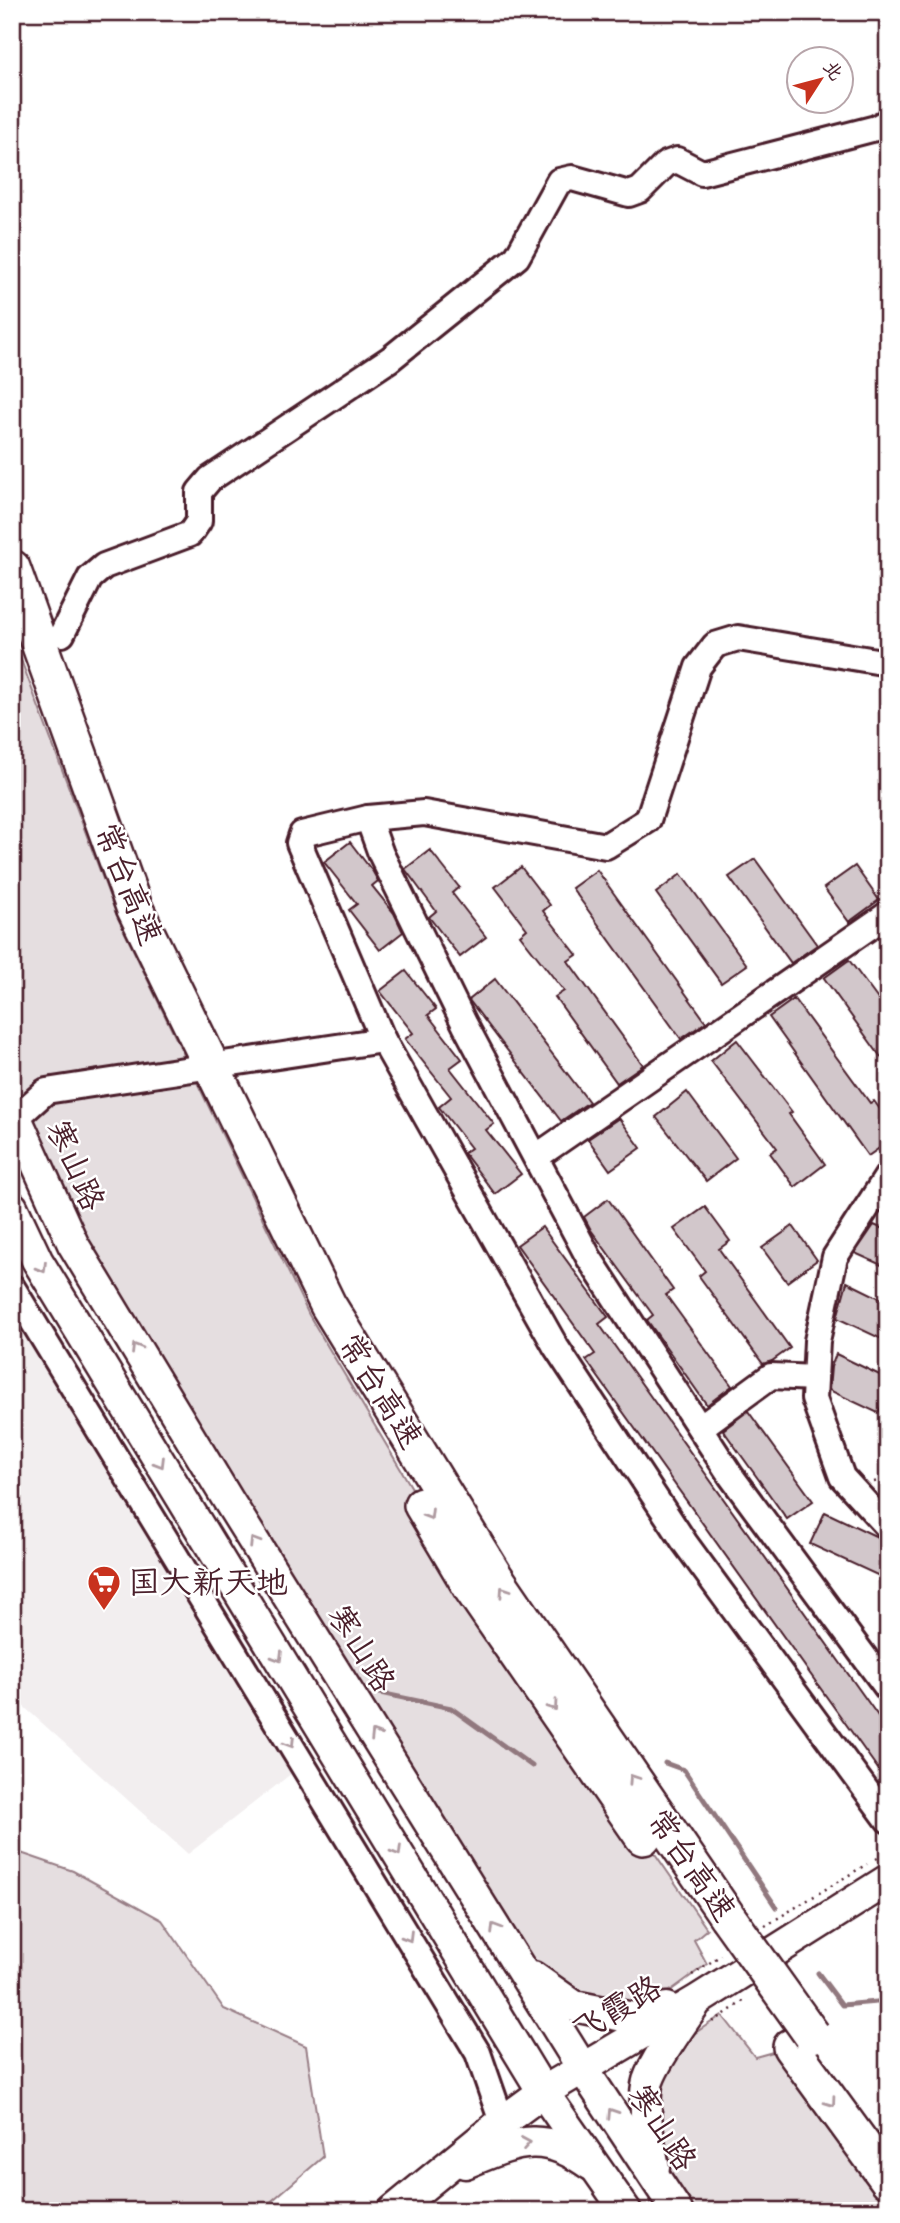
<svg xmlns="http://www.w3.org/2000/svg" width="900" height="2223" font-family="'Indie Flower','LXGW WenKai TC',sans-serif">
<rect width="100%" height="100%" fill="#fff"/>
<filter id="ink" filterUnits="userSpaceOnUse"><feTurbulence type="fractalNoise" baseFrequency=".0143" numOctaves="2"/><feDisplacementMap in="SourceGraphic" scale="14" xChannelSelector="R" yChannelSelector="G"/><feConvolveMatrix kernelMatrix="1 2 1 2 8 2 1 2 1" color-interpolation-filters="sRGB"/></filter>
<g filter="url(#ink)">
<polygon fill="#f2eeef" points="12,1303 141,1528 296,1770 188,1854 12,1696"/>
<g fill="#e5dee0" stroke="#987e86" stroke-width="2">
<polygon points="12,636 117,916 309,1315 472,1589 707,1929 694,1940 707,1964 633,2018 520,1968 228,1500 12,1109"/>
<polygon points="12,1850 73,1871 162,1920 224,2009 306,2046 323,2157 260,2211 12,2211"/>
<polygon points="722,2015 755,2057 791,2047 888,2180 888,2211 677,2211 647,2134 672,2038 692,2035"/>
</g>
<g fill="none" stroke-linecap="round" stroke-linejoin="round">
<g stroke="#91787e" stroke-width="5">
<polyline points="380,1693 451,1708 532,1766"/>
<polyline points="665,1763 684,1770 776,1907"/>
<polyline points="818,1973 842,2005 888,2001"/>
</g>
</g>
<g fill="#d2c7cb" stroke="#4a1f2b" stroke-width="2">
<polygon points="350,842 373,872 378,881 372,886 394,913 403,932 380,950 349,910 357,904 324,862"/>
<polygon points="430,850 459,887 452,893 486,937 460,957 429,917 436,911 405,869"/>
<polygon points="755,859 817,945 791,963 729,877"/>
<polygon points="855,866 879,900 849,922 824,888"/>
<polygon points="521,867 550,905 543,911 577,955 568,961 643,1065 617,1083 555,997 564,991 520,935 527,929 495,887"/>
<polygon points="597,870 706,1022 681,1039 572,888"/>
<polygon points="681,874 747,965 721,983 656,893"/>
<polygon points="849,960 888,1013 888,1067 824,978"/>
<polygon points="406,971 436,1009 428,1015 462,1059 450,1068 494,1124 486,1130 521,1174 495,1194 464,1153 471,1148 439,1107 451,1097 405,1039 413,1033 380,991"/>
<polygon points="495,979 589,1102 561,1121 469,1000"/>
<polygon points="794,999 870,1103 874,1101 888,1120 888,1142 868,1156 769,1017"/>
<polygon points="737,1040 792,1112 789,1114 825,1164 795,1187 770,1153 777,1148 711,1061"/>
<polygon points="687,1092 736,1158 706,1181 656,1117"/>
<polygon points="619,1118 641,1148 610,1170 588,1139"/>
<polygon points="608,1199 673,1290 666,1295 732,1386 707,1405 647,1320 653,1315 591,1230 584,1217"/>
<polygon points="705,1207 730,1241 719,1249 790,1348 772,1361 763,1364 699,1276 705,1271 674,1229"/>
<polygon points="874,1225 888,1231 888,1268 855,1253"/>
<polygon points="793,1226 817,1260 787,1282 762,1248"/>
<polygon points="542,1227 608,1317 599,1324 888,1730 888,1783 586,1360 595,1354 517,1245"/>
<polygon points="847,1282 888,1302 888,1342 837,1318"/>
<polygon points="836,1354 888,1379 888,1393 878,1413 829,1390 831,1367"/>
<polygon points="748,1411 813,1501 787,1519 723,1430"/>
<polygon points="825,1512 888,1542 888,1580 810,1544"/>
</g>
<g fill="none" stroke-linecap="round" stroke-linejoin="round">
<defs>
<g id="minor">
<polyline points="62,634 90,578 104,566 190,534 199,521 199,492 210,479 390,359 517,257 559,181 572,178 629,194 640,190 666,164 677,160 702,173 876,128 888,121"/>
<polyline points="888,663 738,638 715,645 698,667 648,820 606,846 424,813 368,818 302,834 299,843 383,1040 556,1347 685,1543 888,1820"/>
<polyline points="368,818 381,854 465,1025 589,1258 731,1476 888,1689"/>
<polyline points="16,1118 46,1091 383,1040"/>
<polyline points="536,1157 888,914"/>
<polyline points="888,1175 835,1257 817,1341 814,1399 842,1477 888,1527"/>
<polyline points="12,1287 478,2053 502,2122"/>
<polyline points="700,1428 771,1376 815,1378"/>
</g>
<g id="major">
<polyline points="12,1109 73,1244 228,1500 583,2069 677,2211"/>
<polyline points="12,1207 37,1260 543,2092 626,2211"/>
<polyline points="533,1977 574,2006 633,2018 667,2008"/>
<path d="M465 2163C517 2142 542 2129 591 2165"/>
<path d="M654 2167C649 2146 642 2102 648 2081 655 2060 680 2026 693 2007"/>
<polyline points="393,2211 502,2122 543,2092 698,2000 888,1880"/>
</g>
<g id="highway">
<polyline points="12,568 134,907 328,1305 495,1577 727,1916"/>
<polyline points="422,1505 472,1589 643,1837"/>
<polyline points="791,2047 888,2180"/>
</g>
</defs>
<use href="#minor" stroke="#4a1f2b" stroke-width="30"/>
<use href="#major" stroke="#4a1f2b" stroke-width="35"/>
<use href="#highway" stroke="#4a1f2b" stroke-width="40"/>
<g stroke="#4a1f2b" stroke-width="2.5" stroke-dasharray="2 5" stroke-linecap="butt">
<polyline points="874,1482 888,1479"/>
<polyline points="876,1859 888,1852"/>
<polyline points="765,1926 867,1864"/>
<polyline points="692,1975 721,1955"/>
<polyline points="713,2022 745,2000"/>
</g>
<use href="#minor" stroke="#fff" stroke-width="24"/>
<use href="#major" stroke="#fff" stroke-width="30"/>
<use href="#highway" stroke="#fff" stroke-width="35"/>
<defs>
<polyline id="highway-bridge" points="727,1916 812,2035"/>
</defs>
<use href="#highway-bridge" stroke="#4a1f2b" stroke-width="40" stroke-linecap="butt"/>
<use href="#highway-bridge" stroke="#fff" stroke-width="35"/>
</g>
<defs><path id="oneway-chevron" d="M-2-3.5L2.5 0L-2 3.5" fill="none" stroke-width="1.6" stroke-linecap="round" stroke-linejoin="round" transform="scale(1.75)"/></defs>
<g stroke="#ae9aa0">
<use href="#oneway-chevron" transform="translate(42 1268) rotate(59)"/>
<use href="#oneway-chevron" transform="translate(136 1348) rotate(-121)"/>
<use href="#oneway-chevron" transform="translate(160 1463) rotate(59)"/>
<use href="#oneway-chevron" transform="translate(429 1515) rotate(59)"/>
<use href="#oneway-chevron" transform="translate(254 1542) rotate(-122)"/>
<use href="#oneway-chevron" transform="translate(504 1591) rotate(-124)"/>
<use href="#oneway-chevron" transform="translate(278 1657) rotate(59)"/>
<use href="#oneway-chevron" transform="translate(553 1706) rotate(55)"/>
<use href="#oneway-chevron" transform="translate(375 1735) rotate(-122)"/>
<use href="#oneway-chevron" transform="translate(290 1743) rotate(59)"/>
<use href="#oneway-chevron" transform="translate(633 1779) rotate(-124)"/>
<use href="#oneway-chevron" transform="translate(397 1851) rotate(59)"/>
<use href="#oneway-chevron" transform="translate(495 1928) rotate(-122)"/>
<use href="#oneway-chevron" transform="translate(408 1937) rotate(59)"/>
<use href="#oneway-chevron" transform="translate(831 2102) rotate(54)"/>
<use href="#oneway-chevron" transform="translate(612 2113) rotate(-123)"/>
<use href="#oneway-chevron" transform="translate(526 2143) rotate(-10)"/>
</g>
</g>
<defs>
<symbol id="supermarket-pin" viewBox="-11 -11 22 30"><path d="M0 17L-7.5 6A9.5 9.5 0 1 1 7.5 6Z" fill="#c8321e" stroke="#fff"/><path d="M-6-5.5h2.5l.6 2H6L4.5 2H-2.5L-4.4-4H-6ZM-1.5 3.2a1.3 1.3 0 1 0 .1 0ZM3 3.2a1.3 1.3 0 1 0 .1 0Z" fill="#fff"/></symbol>
</defs>
<g fill-rule="evenodd">
<use href="#supermarket-pin" x="85" y="1563" width="38" height="52"/>
</g>
<g text-anchor="middle" stroke-width="5" stroke-linejoin="round" paint-order="stroke">
<g font-size="32" fill="#4a1f2b" stroke="#fff">
<text transform="translate(129 884) rotate(68)" y="11">常台高速</text>
<text transform="translate(76 1165) rotate(66)" y="11">寒山路</text>
<text transform="translate(381 1391) rotate(58)" y="11">常台高速</text>
<text transform="translate(362 1648) rotate(58)" y="11">寒山路</text>
<text transform="translate(692 1865) rotate(55)" y="11">常台高速</text>
<text transform="translate(617 2008) rotate(-31)" y="11">飞霞路</text>
<text transform="translate(663 2127) rotate(57)" y="11">寒山路</text>
</g>
<g font-size="32" fill="#4a1f2b" stroke="#fff" text-anchor="start">
<text x="128" y="1593">国大新天地</text>
</g>
</g>
<rect width="900" height="2223" fill="none" stroke="#fff" stroke-width="42"/>
<rect x="21" y="21" width="858" height="2181" fill="none" stroke="#4a1f2b" stroke-width="2.5" filter="url(#ink)"/>
<g transform="translate(820 80) rotate(54)"><circle r="33" fill="#ffffff" stroke="#b7a5aa" stroke-width="2"/>
<path d="M0-5L12 26L0 18L-12 26Z" fill="#c8321e"/>
<text y="-10" font-size="19" font-weight="bold" text-anchor="middle" fill="#4a1f2b">北</text>
</g>
</svg>
